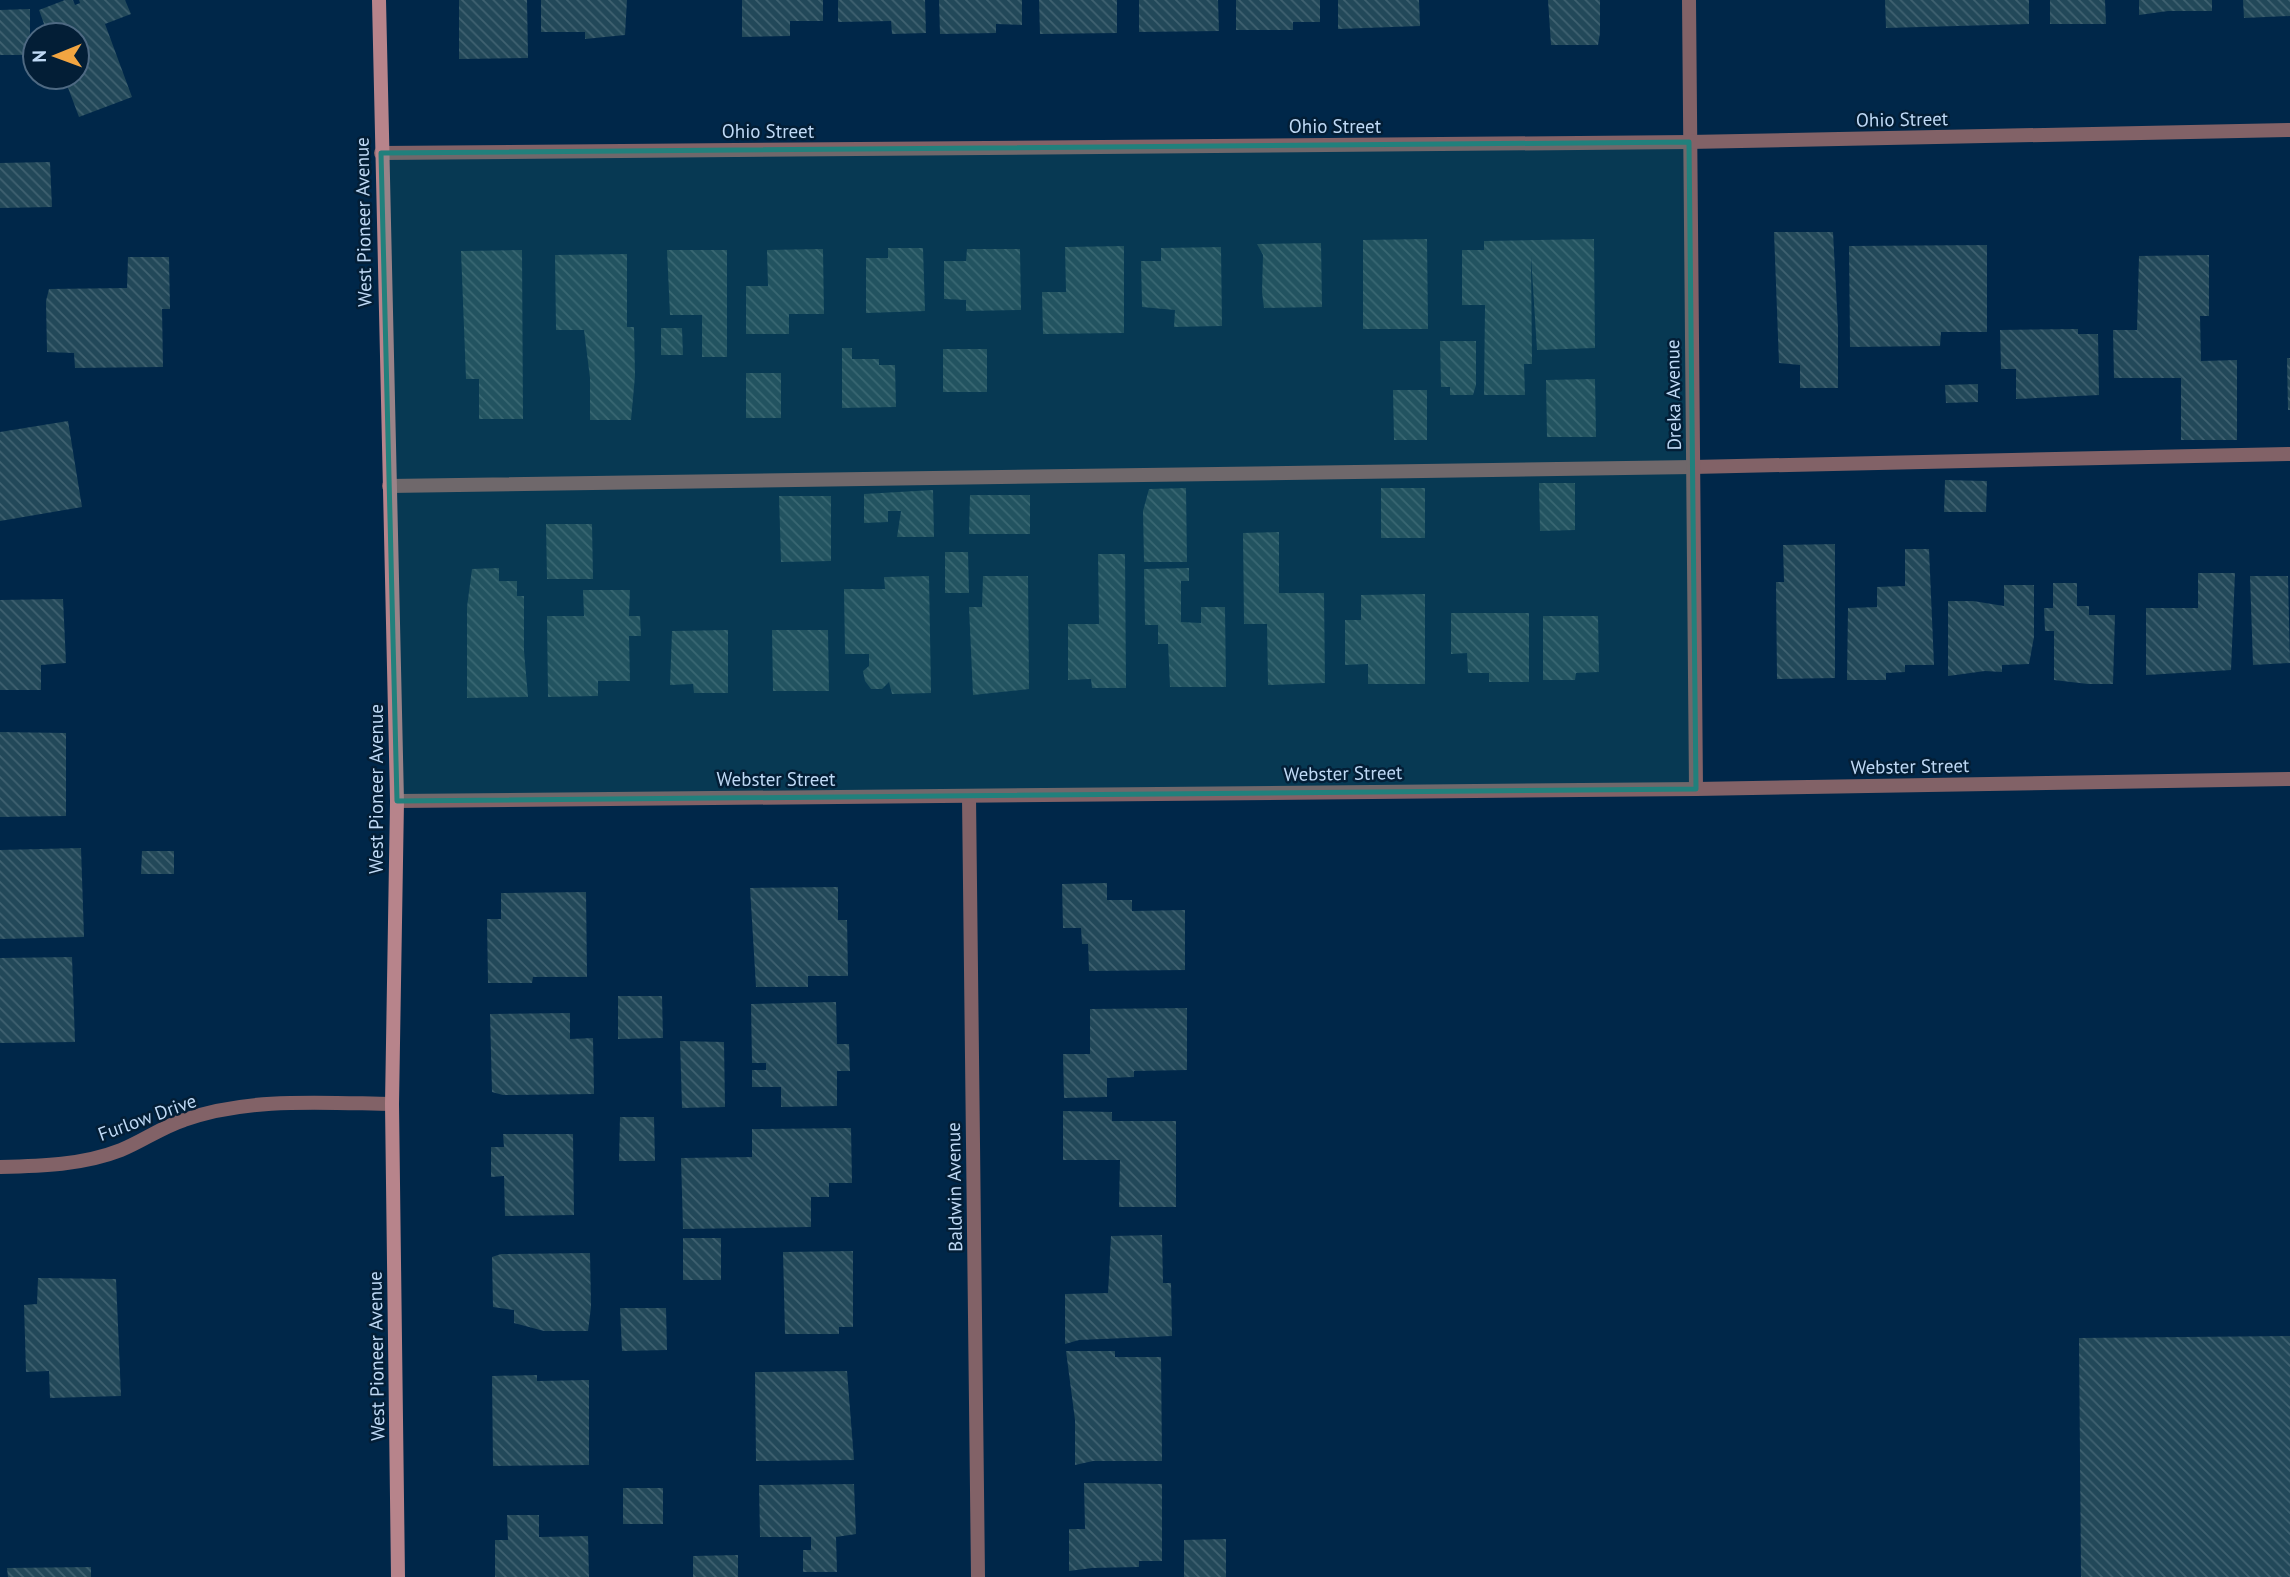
<svg xmlns="http://www.w3.org/2000/svg" width="2290" height="1577" font-family="'PT Sans',sans-serif">
<defs>
<pattern id="building-back-hatch" width="6" height="6" patternUnits="userSpaceOnUse" patternTransform="scale(1.75)"><rect width="6" height="6" fill="#224859"/><path d="M-1 5l2 2M0 0l6 6M5-1l2 2" fill="none" stroke="#406271"/></pattern>
</defs>
<rect width="100%" height="100%" fill="#002749"/>
<g fill="url(#building-back-hatch)">
<polygon points="65,0 73,0 75,5 80,3 79,0 125,0 131,14 105,24 132,97 79,117 64,77 77,77 77,35 48,35 39,10"/>
<polygon points="459,0 527,0 528,58 459,59"/>
<polygon points="541,0 627,0 625,35 585,39 585,32 541,32"/>
<polygon points="742,0 823,0 823,21 790,21 790,36 742,37"/>
<polygon points="838,0 925,0 926,33 892,34 891,21 838,22"/>
<polygon points="939,0 1022,0 1022,25 996,24 996,33 940,34"/>
<polygon points="1039,0 1117,0 1117,33 1040,34"/>
<polygon points="1139,0 1218,0 1219,31 1139,32"/>
<polygon points="1236,0 1320,0 1320,22 1293,22 1293,30 1236,30"/>
<polygon points="1338,0 1419,0 1420,26 1338,29"/>
<polygon points="1548,0 1600,0 1600,33 1598,45 1551,45"/>
<polygon points="1885,0 2029,0 2029,24 1886,28"/>
<polygon points="2050,0 2105,0 2106,24 2050,24"/>
<polygon points="2139,0 2212,0 2212,11 2168,11 2139,15"/>
<polygon points="2243,0 2290,0 2290,16 2244,18"/>
<polygon points="30,9 30,55 0,55 0,10"/>
<polygon points="50,162 52,207 0,208 0,163"/>
<polygon points="1774,232 1833,232 1838,327 1838,388 1800,388 1800,365 1779,363"/>
<polygon points="1427,239 1428,329 1363,329 1363,240"/>
<polygon points="1594,239 1595,348 1537,350 1531,256 1532,364 1524,364 1525,395 1484,395 1485,305 1462,305 1462,250 1484,250 1484,241"/>
<polygon points="1321,243 1322,307 1264,308 1262,292 1263,255 1257,244"/>
<polygon points="1987,245 1987,332 1941,332 1940,346 1850,347 1849,246"/>
<polygon points="1124,246 1124,333 1043,334 1042,292 1066,292 1065,247"/>
<polygon points="1221,247 1222,326 1174,327 1175,310 1142,307 1141,261 1161,261 1161,248"/>
<polygon points="888,248 923,248 925,311 866,313 866,258 888,258"/>
<polygon points="823,249 824,314 789,314 789,334 746,334 746,286 768,286 767,250"/>
<polygon points="967,249 1020,249 1021,310 966,311 966,300 944,299 944,261 966,261"/>
<polygon points="522,250 523,419 479,419 479,379 466,379 461,251"/>
<polygon points="667,250 727,250 727,357 702,357 702,315 670,315"/>
<polygon points="627,254 627,327 634,327 635,376 631,420 590,420 590,378 584,330 556,330 555,255"/>
<polygon points="2209,255 2209,316 2200,316 2201,361 2237,360 2237,440 2181,440 2181,378 2114,378 2113,330 2137,330 2139,256"/>
<polygon points="128,257 169,257 170,309 162,309 163,367 75,368 74,353 47,352 46,301 49,289 127,288"/>
<polygon points="661,328 682,328 683,355 661,355"/>
<polygon points="2078,329 2078,334 2098,334 2099,395 2016,399 2016,369 2001,369 2000,330"/>
<polygon points="1440,341 1476,341 1476,385 1473,395 1450,395 1450,387 1441,387"/>
<polygon points="842,348 852,348 852,359 879,359 879,365 895,365 896,407 842,408"/>
<rect x="943" y="349" width="44" height="43"/>
<polygon points="2287,358 2290,358 2290,410 2288,410"/>
<rect x="746" y="373" width="35" height="45"/>
<polygon points="1595,379 1596,437 1547,437 1546,380"/>
<polygon points="1978,384 1978,402 1946,403 1945,385"/>
<polygon points="1393,390 1427,390 1427,440 1394,440"/>
<polygon points="68,421 82,507 0,521 0,432"/>
<polygon points="1945,480 1987,481 1986,512 1944,512"/>
<polygon points="1539,483 1575,483 1575,530 1540,531"/>
<polygon points="1186,488 1187,562 1144,562 1143,511 1149,489"/>
<rect x="1381" y="488" width="44" height="50"/>
<polygon points="933,490 934,537 897,537 901,511 888,511 888,522 864,523 864,494"/>
<polygon points="970,495 1030,495 1030,534 969,534"/>
<polygon points="779,496 831,496 831,561 781,562"/>
<polygon points="546,524 592,524 593,579 547,579"/>
<polygon points="1279,532 1279,593 1324,593 1325,683 1268,685 1267,624 1244,624 1243,533"/>
<polygon points="1835,544 1835,678 1777,679 1776,582 1784,582 1783,545"/>
<polygon points="1905,549 1929,549 1934,665 1905,665 1905,672 1886,673 1886,680 1847,680 1848,608 1877,607 1877,587 1905,586"/>
<polygon points="945,552 968,552 969,593 945,593"/>
<polygon points="1098,554 1125,554 1126,688 1092,688 1091,679 1068,680 1068,624 1099,624"/>
<polygon points="499,568 499,581 517,581 517,596 524,596 524,651 528,697 467,698 467,607 472,569"/>
<polygon points="1189,568 1189,581 1181,581 1181,622 1201,623 1201,607 1225,607 1226,687 1170,687 1168,644 1158,644 1158,625 1145,625 1144,569"/>
<polygon points="2198,573 2235,573 2231,670 2146,675 2146,608 2198,608"/>
<polygon points="929,576 931,693 892,694 889,682 882,689 871,689 865,681 863,671 869,666 869,654 845,654 844,589 885,589 884,577"/>
<polygon points="983,576 1028,576 1029,689 973,695 969,607 982,607"/>
<polygon points="2250,576 2288,576 2290,663 2253,665"/>
<polygon points="2053,583 2077,583 2077,606 2089,606 2089,615 2115,615 2113,684 2088,684 2054,680 2054,631 2045,631 2044,608 2053,608"/>
<polygon points="2004,585 2034,585 2034,637 2029,664 2002,665 2002,672 1985,671 1948,676 1948,601 1973,601 2004,606"/>
<polygon points="583,590 630,590 629,616 640,616 641,636 629,636 630,681 598,681 598,696 548,697 547,616 584,616"/>
<polygon points="1425,594 1425,684 1368,684 1368,664 1345,665 1345,620 1361,620 1361,595"/>
<polygon points="63,599 66,663 41,665 41,690 0,690 0,600"/>
<polygon points="1451,613 1529,613 1529,682 1489,682 1489,673 1468,673 1467,653 1451,654"/>
<polygon points="1543,616 1598,616 1599,672 1576,673 1575,680 1543,680"/>
<polygon points="728,630 728,693 694,693 693,684 670,685 672,631"/>
<polygon points="772,630 828,630 829,691 773,691"/>
<polygon points="0,732 66,733 66,816 0,817"/>
<polygon points="81,848 84,937 0,939 0,850"/>
<polygon points="142,851 174,851 174,874 141,874"/>
<polygon points="1107,883 1107,900 1132,900 1132,911 1185,910 1185,970 1089,971 1088,944 1082,944 1081,928 1063,928 1062,884"/>
<polygon points="838,887 838,920 847,920 848,976 808,976 808,987 756,987 750,888"/>
<polygon points="586,892 587,977 533,977 532,983 488,983 487,919 501,919 501,893"/>
<polygon points="72,957 75,1042 0,1043 0,958"/>
<polygon points="618,996 662,996 663,1038 618,1039"/>
<polygon points="836,1002 837,1044 849,1044 850,1071 837,1071 837,1106 781,1107 781,1087 752,1087 752,1070 766,1070 766,1063 752,1063 751,1004"/>
<polygon points="1187,1008 1187,1070 1134,1071 1134,1077 1107,1078 1107,1097 1064,1098 1063,1054 1090,1054 1090,1009"/>
<polygon points="570,1013 570,1039 593,1038 594,1094 503,1095 492,1092 490,1014"/>
<polygon points="680,1041 724,1042 725,1107 682,1108"/>
<polygon points="1063,1111 1112,1112 1112,1121 1176,1121 1176,1207 1119,1207 1120,1160 1063,1160"/>
<polygon points="620,1117 654,1117 655,1161 619,1161"/>
<polygon points="851,1128 852,1183 829,1183 829,1197 811,1197 811,1227 683,1229 681,1158 752,1157 752,1129"/>
<polygon points="503,1134 573,1134 574,1215 505,1216 504,1176 491,1177 491,1147 504,1147"/>
<polygon points="1162,1235 1163,1283 1171,1283 1172,1336 1079,1340 1065,1344 1065,1294 1108,1293 1111,1236"/>
<rect x="683" y="1238" width="38" height="42"/>
<polygon points="853,1251 853,1327 839,1327 839,1334 785,1334 783,1252"/>
<polygon points="590,1253 591,1307 588,1331 544,1331 514,1323 514,1310 493,1307 492,1257 501,1254"/>
<polygon points="38,1278 116,1279 121,1396 50,1398 49,1371 26,1372 24,1305 37,1304"/>
<polygon points="620,1308 666,1308 667,1350 622,1351"/>
<polygon points="2290,1336 2290,1577 2081,1577 2079,1338"/>
<polygon points="1066,1351 1115,1351 1115,1357 1161,1357 1162,1461 1093,1461 1075,1465 1075,1420"/>
<polygon points="847,1371 854,1460 756,1461 755,1372"/>
<polygon points="537,1375 537,1381 589,1380 589,1465 493,1466 492,1376"/>
<polygon points="1084,1483 1162,1484 1162,1561 1139,1561 1139,1567 1092,1568 1069,1571 1069,1529 1085,1529"/>
<polygon points="854,1484 856,1534 836,1537 837,1572 803,1572 803,1550 811,1550 811,1537 760,1537 759,1485"/>
<rect x="623" y="1488" width="40" height="36"/>
<polygon points="507,1515 539,1515 539,1537 588,1536 589,1577 495,1577 495,1540 508,1540"/>
<polygon points="1226,1539 1226,1577 1184,1577 1184,1540"/>
<polygon points="738,1555 738,1577 693,1577 693,1556"/>
<polygon points="91,1567 91,1577 8,1577 7,1568"/>
</g>
<g fill="none" stroke-linecap="round" stroke-linejoin="round">
<polyline stroke="#826267" stroke-width="14" points="389,486 1693,467 2290,454"/>
<g stroke="#826267" stroke-width="14">
<polyline points="1689,0 1696,789"/>
<polyline points="381,153 1689,142 2290,130"/>
<polyline points="969,797 978,1577"/>
<polyline points="397,801 1696,789 2290,779"/>
<path d="M0 1167C41 1166 83 1165 121 1150 143 1141 162 1127 184 1120 248 1097 324 1103 392 1104"/>
</g>
<polyline stroke="#b7848b" stroke-width="14" points="379,0 397,801 392,1104 398,1577"/>
</g>
<path fill="#21807c" fill-opacity="0.2" stroke="#21807c" stroke-width="5" stroke-linejoin="round" d="M1689 142 1696 789 397 801 381 153Z"/>
<g text-anchor="middle" stroke-width="5" stroke-linejoin="round" paint-order="stroke">
<g font-size="19" fill="#bfd9f5" stroke="#031e36">
<text transform="translate(1902 119) rotate(-1)" y="7">Ohio Street</text>
<text x="1335" y="133">Ohio Street</text>
<text x="768" y="138">Ohio Street</text>
<text transform="translate(363 222) rotate(-91)" y="7">West Pioneer Avenue</text>
<text transform="translate(1673 395) rotate(-91)" y="7">Dreka Avenue</text>
<text transform="translate(1910 766) rotate(-1)" y="7">Webster Street</text>
<text transform="translate(1343 773) rotate(-1)" y="7">Webster Street</text>
<text x="776" y="786">Webster Street</text>
<text transform="translate(376 789) rotate(-90)" y="7">West Pioneer Avenue</text>
<text transform="translate(147 1117) rotate(-20)" y="7">Furlow Drive</text>
<text transform="translate(954 1187) rotate(-91)" y="7">Baldwin Avenue</text>
<text transform="translate(376 1356) rotate(-91)" y="7">West Pioneer Avenue</text>
</g>
</g>
<g transform="translate(56 56) rotate(269)"><circle r="33" fill="#031e36" stroke="#4e6982" stroke-width="2"/>
<path d="M0-5L12 26L0 18L-12 26Z" fill="#f2a541"/>
<text y="-10" font-size="19" font-weight="bold" text-anchor="middle" fill="#bfd9f5">N</text>
</g>
</svg>
